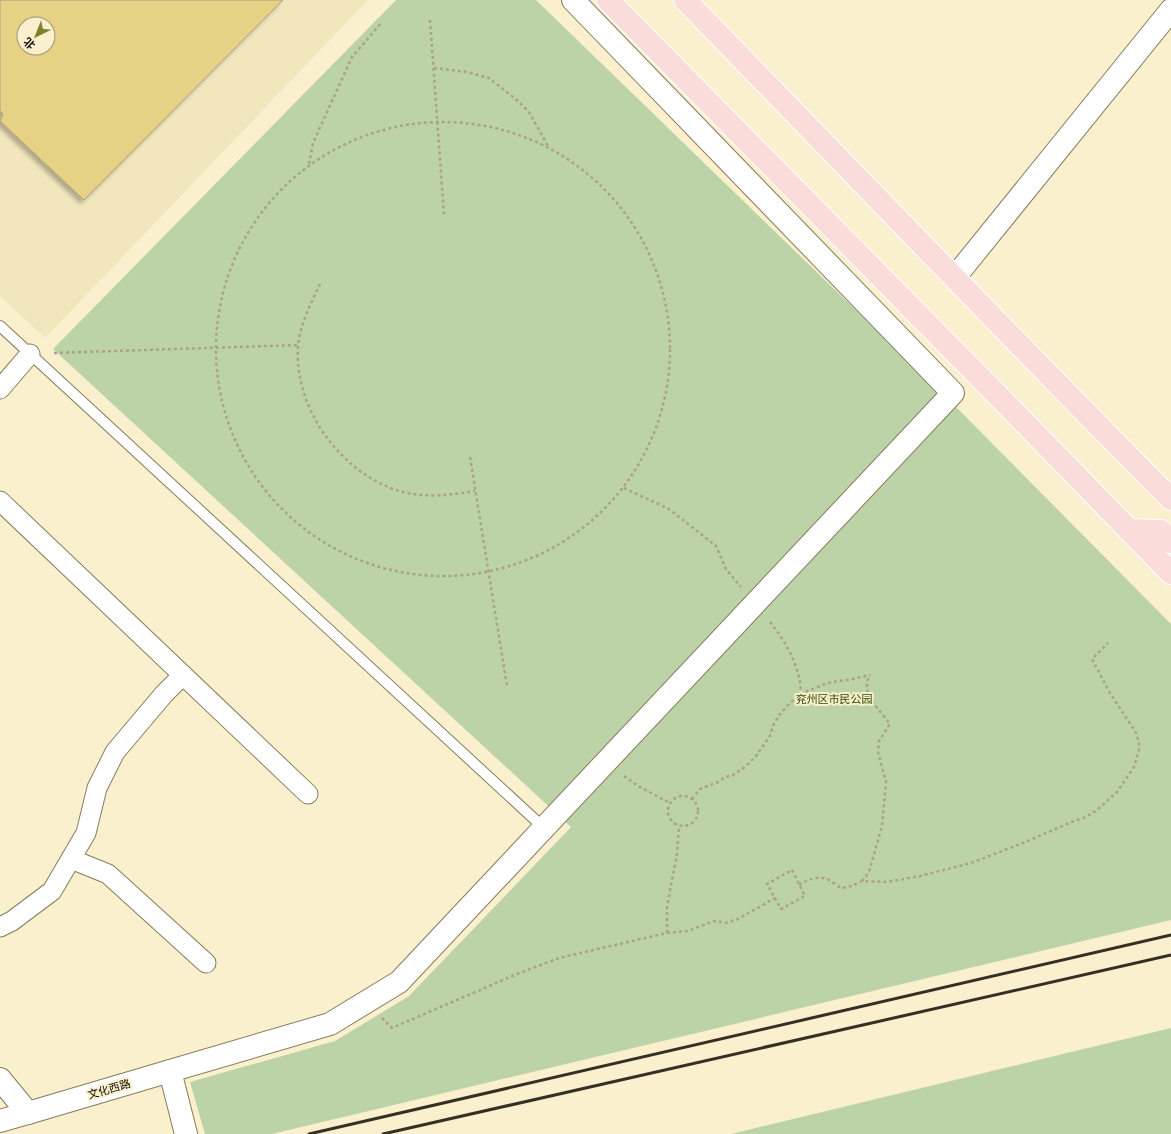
<svg xmlns="http://www.w3.org/2000/svg" width="1171" height="1134" font-family="'Public Sans','Noto Sans SC',sans-serif">
<defs>
<filter id="shadow"><feDropShadow dx="-3.5" dy="3.5" stdDeviation="2" flood-color="#0004"/></filter>
</defs>
<rect width="100%" height="100%" fill="#faf0ce"/>
<path fill="#f1e6bc" fill-rule="evenodd" d="M0 0H368L45 338 0 296ZM24 24H48V48H24Z"/>
<g fill="#bcd3a8">
<polygon points="396,0 536,0 958,409 1171,624 1171,920 272,1134 205,1134 190,1082 335,1041 409,996 571,827 53,349"/>
<polygon points="1171,1028 1171,1134 731,1134"/>
</g>
<path fill="#e6d184" stroke="#aaa181" fill-rule="evenodd" filter="url(#shadow)" d="M0 0H283L84 200 0 121 3 114 0 111ZM24 24H48V48H24Z"/>
<g fill="none" stroke-linecap="round" stroke-linejoin="round">
<defs>
<polyline id="service" points="0,326 544,828"/>
<g id="minor">
<polyline points="0,389 30,354"/>
<polyline points="0,501 308,794"/>
<polyline points="71,859 108,874 206,963"/>
<polyline points="0,927 12,921 52,891 86,833 97,788 115,752 164,694 183,675"/>
</g>
<g id="tertiary">
<polyline points="955,277 1171,10"/>
<polyline points="170,1071 330,1024 399,982 953,393 573,0"/>
<polyline points="0,1079 28,1113 170,1071 186,1134"/>
<polyline points="0,1121 28,1113"/>
</g>
<g id="primary">
<polyline points="608,0 1015,413 1171,573"/>
<path d="M685 0C847 166 1007 334 1171 499"/>
<polyline points="1128,530 1161,531 1171,542"/>
</g>
</defs>
<use href="#service" stroke="#857d5e" stroke-width="12"/>
<use href="#minor" stroke="#857d5e" stroke-width="21"/>
<use href="#tertiary" stroke="#857d5e" stroke-width="24"/>
<use href="#primary" stroke="#fff" stroke-width="24"/>
<g stroke="#aba389" stroke-width="2.5" stroke-dasharray="3 3" stroke-linecap="butt">
<polyline points="430,20 444,215"/>
<polyline points="434,68 467,72 489,78 518,101 529,112 548,146"/>
<circle cx="443" cy="349" r="227"/>
<polyline points="309,164 313,143 352,57 382,22"/>
<path d="M320 284C311 303 299 326 298 347 294 410 343 476 403 492 427 498 451 495 475 491"/>
<polyline points="54,353 298,345"/>
<polyline points="470,457 507,686"/>
<polyline points="624,488 669,509 716,546 726,569 741,587"/>
<path d="M770 622C786 642 801 668 801 695"/>
<polyline points="624,776 638,786 670,803"/>
<circle cx="683" cy="811" r="15"/>
<polyline points="692,799 700,789 718,782 725,777 733,775 745,767 756,756 770,736 773,726 779,715 790,703 797,697 807,691 831,682 848,680 870,675"/>
<polygon points="792,870 805,896 781,909 767,884"/>
<path d="M862 881 869 872 882 826 886 782 878 752 879 741 890 724C880 710 859 693 870 675"/>
<path d="M799 885C808 879 817 876 827 879 832 881 837 886 841 888L852 886 862 881 887 882 920 876 971 863 1023 843 1074 821 1086 817 1097 810 1117 792 1134 767 1139 750V742L1135 731 1110 693 1092 659 1108 643"/>
<polyline points="667,933 667,907 677,854 679,826"/>
<polyline points="382,1018 392,1028 517,974 559,958 667,933 688,931 714,921 726,923 738,919 775,898"/>
</g>
<use href="#service" stroke="#fff" stroke-width="10"/>
<use href="#minor" stroke="#fff" stroke-width="19"/>
<use href="#tertiary" stroke="#fff" stroke-width="22"/>
<use href="#primary" stroke="#fadcda" stroke-width="22"/>
<g stroke="#353023" stroke-width="3">
<polyline points="309,1134 1171,935"/>
<polyline points="383,1134 1171,955"/>
</g>
</g>
<g text-anchor="middle" stroke-width="4" stroke-linejoin="round" paint-order="stroke">
<g font-size="11" fill="#2d4b00" stroke="#faf0ce">
<text x="834" y="703">兖州区市民公园</text>
</g>
<g font-size="11" fill="#100c03" stroke="#faf0ce">
<text transform="translate(109 1089) rotate(-16)" y="4">文化西路</text>
</g>
</g>
<g transform="translate(36 36) rotate(223)"><circle r="19" fill="#faf0ce" stroke="#9c957d"/>
<path d="M0-3L7 15L0 10L-7 15Z" fill="#7f822c"/>
<text y="-6" font-size="11" font-weight="bold" text-anchor="middle" fill="#100c03">北</text>
</g>
</svg>
